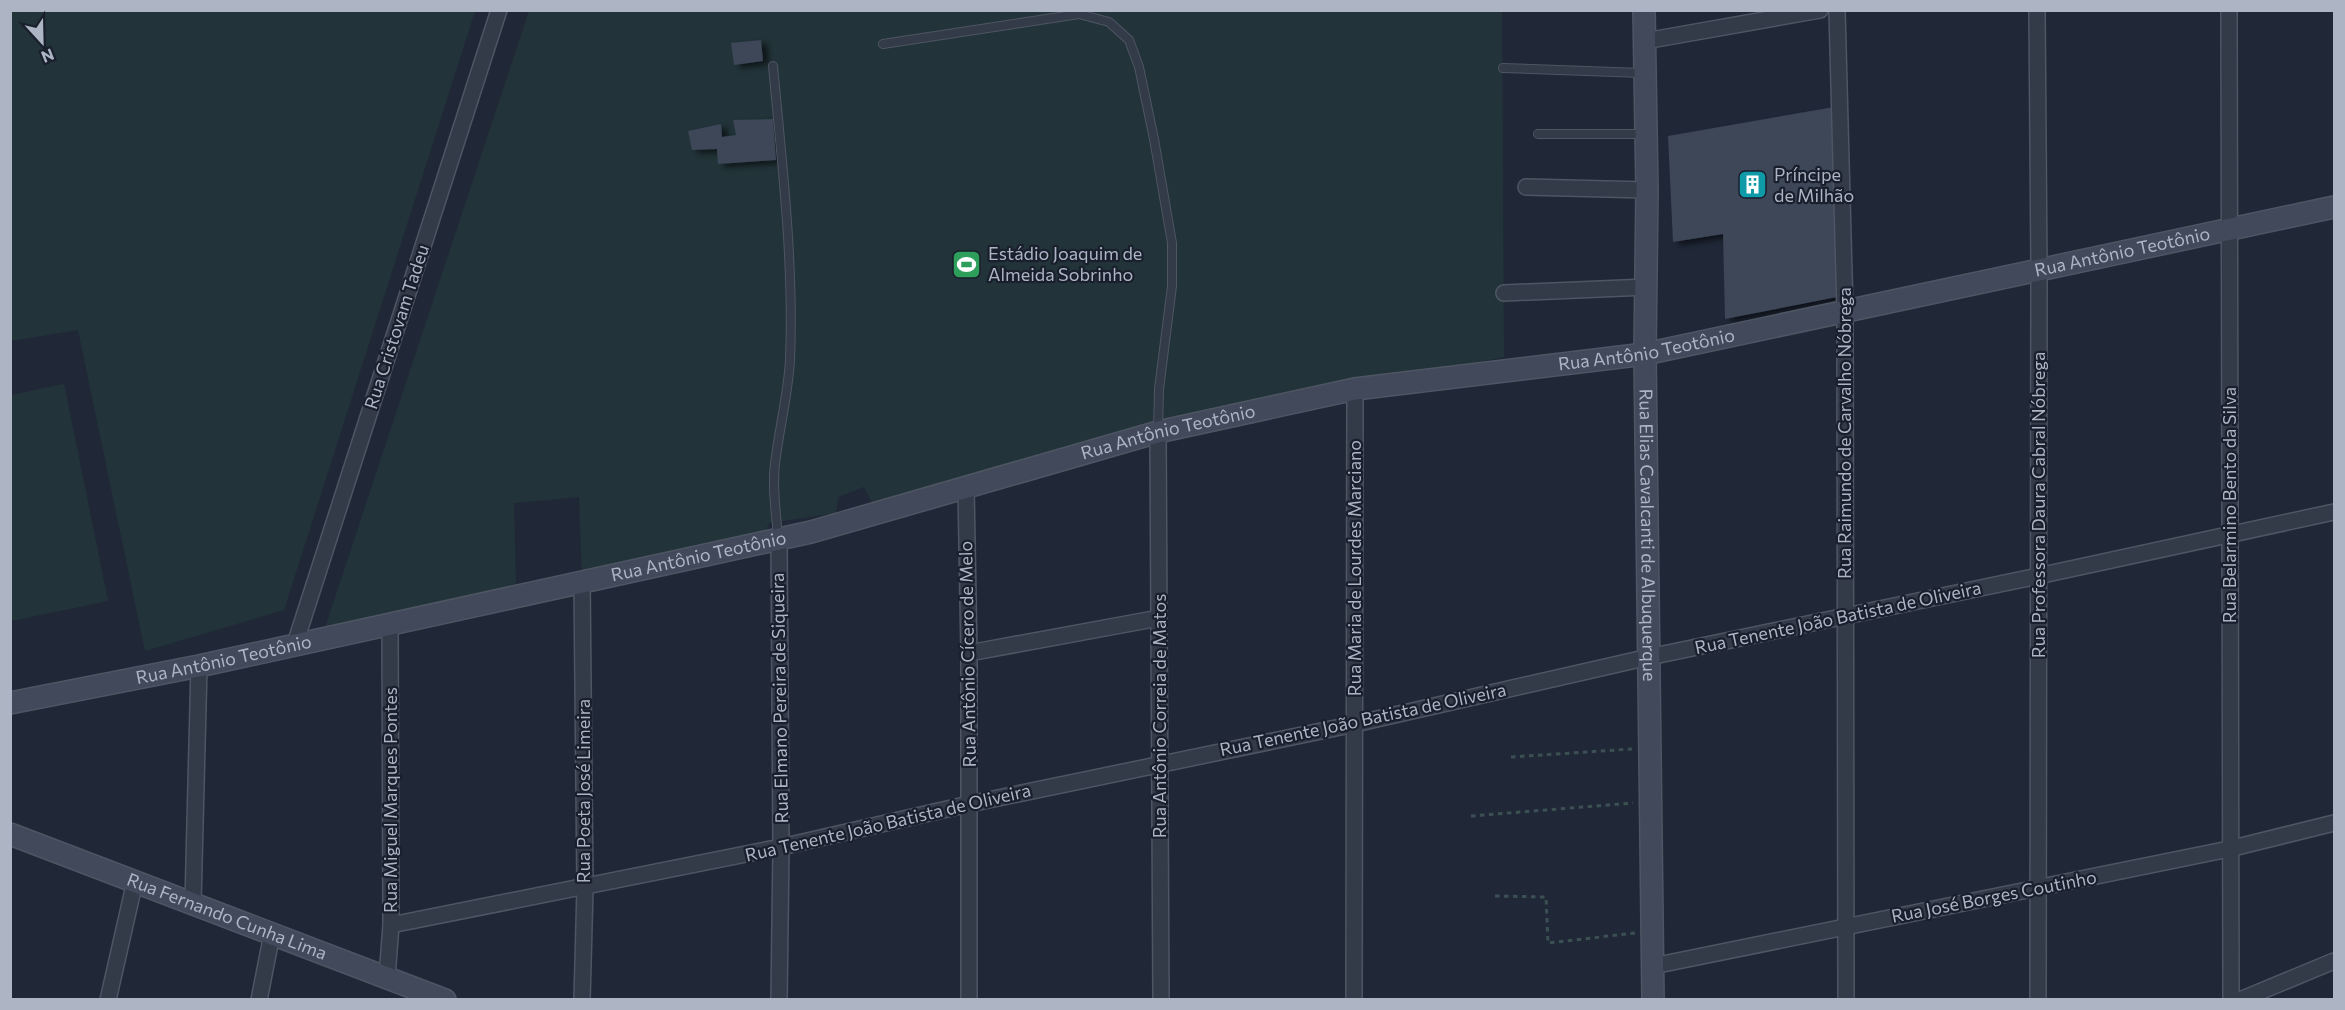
<svg xmlns="http://www.w3.org/2000/svg" width="2345" height="1010" font-family="Commissioner,sans-serif">
<defs>
<filter id="shadow"><feDropShadow dx="6" dy="3.5" stdDeviation="3" flood-color="#0009"/></filter>
</defs>
<rect width="100%" height="100%" fill="#202838"/>
<g fill="#223439">
<polygon points="11,10 475,11 284,610 145,651 78,330 11,341"/>
<polygon points="529,11 1502,11 1504,357 1213,413 876,510 864,487 838,497 836,513 769,523 763,538 582,574 579,497 514,503 516,588 324,631"/>
<polygon points="64,384 108,601 11,621 11,395"/>
</g>
<g fill="#3c4658" filter="url(#shadow)">
<polygon points="761,40 763,61 734,65 731,43"/>
<polygon points="1834,107 1837,297 1725,319 1723,234 1673,242 1668,136"/>
<polygon points="773,119 776,160 718,164 717,149 692,150 688,131 721,124 722,137 736,135 733,120"/>
</g>
<g fill="none" stroke-linecap="round" stroke-linejoin="round">
<defs>
<g id="lane">
<polyline points="883,44 1079,14 1109,22 1129,40 1139,67 1154,139 1172,243 1172,286 1159,389 1158,430"/>
<path d="M773 66C782 163 794 262 790 360 788 395 779 429 775 464 772 487 776 513 778 536"/>
<polyline points="1503,68 1642,73"/>
<polyline points="1538,134 1645,134"/>
</g>
<g id="street">
<polyline points="1837,10 1845,312 1846,1000"/>
<polyline points="2037,10 2039,270 2038,1000"/>
<polyline points="2229,10 2231,1000"/>
<polyline points="1645,41 1820,10"/>
<polyline points="1526,187 1647,190"/>
<polyline points="1504,293 1647,287"/>
<polyline points="1158,432 1161,1000"/>
<polyline points="966,489 969,653 969,1000"/>
<polyline points="779,539 781,847 779,1000"/>
<polyline points="295,644 499,10"/>
<polyline points="969,653 1159,618"/>
<polyline points="193,903 199,666"/>
<polyline points="391,925 781,847 969,804 1355,724 1649,657 2038,576 2334,512"/>
<polyline points="1653,966 2229,849 2334,823"/>
<polyline points="387,977 391,925 390,623"/>
<polyline points="108,1000 135,881"/>
<polyline points="259,1000 272,934"/>
<polyline points="582,1000 585,888 582,582"/>
<polyline points="1354,1000 1355,389"/>
<polyline points="2240,1000 2334,961"/>
</g>
<g id="secondary">
<path id="s1" d="M1644 10 1647 190 1645 354 1653 1000"/>
<path id="s2" d="M10 703 199 666 811 532 1158 432 1355 389 1645 354 2334 207"/>
<path id="s3" d="M10 834 445 1000"/>
</g>
</defs>
<use href="#lane" stroke="#4e5563" stroke-width="10"/>
<use href="#street" stroke="#4e5563" stroke-width="18"/>
<use href="#secondary" stroke="#4e5563" stroke-width="24"/>
<g stroke="#3c5053" stroke-width="3" stroke-dasharray="4.5 4.5" stroke-linecap="butt">
<polyline points="1511,757 1632,749"/>
<polyline points="1471,816 1633,803"/>
<polyline points="1495,896 1546,897 1548,943 1635,933"/>
</g>
<use href="#lane" stroke="#333a48" stroke-width="8"/>
<use href="#street" stroke="#333a48" stroke-width="15"/>
<use href="#secondary" stroke="#41495b" stroke-width="21"/>
</g>
<defs>
<symbol id="building-square" viewBox="-11 -11 22 22"><rect x="-9" y="-9" width="18" height="18" rx="4" fill="#0f9aa8" stroke="#191f2c"/><path d="M-4-6H4V6H1V3H-1V6H-4ZM-2.5-4.3h1.7v1.8h-1.7ZM.8-4.3h1.7v1.8H.8ZM-2.5-1h1.7V.8h-1.7ZM.8-1h1.7V.8H.8Z" fill="#fff"/></symbol>
<symbol id="stadium-square" viewBox="-11 -11 22 22"><rect x="-9" y="-9" width="18" height="18" rx="4" fill="#2e9e5b" stroke="#191f2c"/><path d="M0-5a6.5 5 0 1 0 0 10a6.5 5 0 1 0 0-10ZM-3.5-1.8h7v3.6h-7Z" fill="#fff"/></symbol>
</defs>
<g fill-rule="evenodd">
<use href="#building-square" x="1736" y="168" width="33" height="33"/>
<use href="#stadium-square" x="950" y="248" width="33" height="33"/>
</g>
<g text-anchor="middle" stroke-width="4.5" stroke-linejoin="round" paint-order="stroke">
<g font-size="18" fill="#adb5c5" stroke="#191f2c" text-anchor="start">
<text x="1774" y="181">Príncipe<tspan x="1774" dy="21">de Milhão</tspan></text>
<text x="988" y="260">Estádio Joaquim de<tspan x="988" dy="21">Almeida Sobrinho</tspan></text>
</g>
<g font-size="18" fill="#adb5c5" stroke="#191f2c">
<text dy="6" stroke="none"><textPath href="#s2" startOffset="2162">Rua Antônio Teotônio</textPath></text>
<text transform="translate(397 327) rotate(-72)" y="6">Rua Cristovam Tadeu</text>
<text dy="6" stroke="none"><textPath href="#s2" startOffset="1676">Rua Antônio Teotônio</textPath></text>
<text dy="6" stroke="none"><textPath href="#s2" startOffset="1190">Rua Antônio Teotônio</textPath></text>
<text transform="translate(1845 433) rotate(-90)" y="6">Rua Raimundo de Carvalho Nóbrega</text>
<text transform="translate(2039 505) rotate(-90)" y="6">Rua Professora Daura Cabral Nóbrega</text>
<text transform="translate(2230 505) rotate(-90)" y="6">Rua Belarmino Bento da Silva</text>
<text dy="6" stroke="none"><textPath href="#s1" startOffset="525">Rua Elias Cavalcanti de Albuquerque</textPath></text>
<text dy="6" stroke="none"><textPath href="#s2" startOffset="704">Rua Antônio Teotônio</textPath></text>
<text transform="translate(1355 568) rotate(-90)" y="6">Rua Maria de Lourdes Marciano</text>
<text transform="translate(1838 618) rotate(-12)" y="6">Rua Tenente João Batista de Oliveira</text>
<text transform="translate(968 654) rotate(-91)" y="6">Rua Antônio Cícero de Melo</text>
<text dy="6" stroke="none"><textPath href="#s2" startOffset="218">Rua Antônio Teotônio</textPath></text>
<text transform="translate(780 698) rotate(-91)" y="6">Rua Elmano Pereira de Siqueira</text>
<text transform="translate(1160 716) rotate(-90)" y="6">Rua Antônio Correia de Matos</text>
<text transform="translate(1363 720) rotate(-12)" y="6">Rua Tenente João Batista de Oliveira</text>
<text transform="translate(584 791) rotate(-90)" y="6">Rua Poeta José Limeira</text>
<text transform="translate(391 800) rotate(-90)" y="6">Rua Miguel Marques Pontes</text>
<text transform="translate(888 823) rotate(-13)" y="6">Rua Tenente João Batista de Oliveira</text>
<text transform="translate(1994 897) rotate(-11)" y="6">Rua José Borges Coutinho</text>
<text dy="6" stroke="none"><textPath href="#s3" startOffset="232">Rua Fernando Cunha Lima</textPath></text>
</g>
</g>
<rect width="2345" height="1010" fill="none" stroke="#adb5c5" stroke-width="24"/>
<g transform="translate(42 42) rotate(158)" stroke="#191f2c" stroke-width="4.5" paint-order="stroke">
<path d="M0-4.5L10 22L0 15L-10 22Z" fill="#adb5c5"/>
<text y="-9" font-size="16" font-weight="bold" text-anchor="middle" fill="#adb5c5">N</text>
</g>
</svg>
